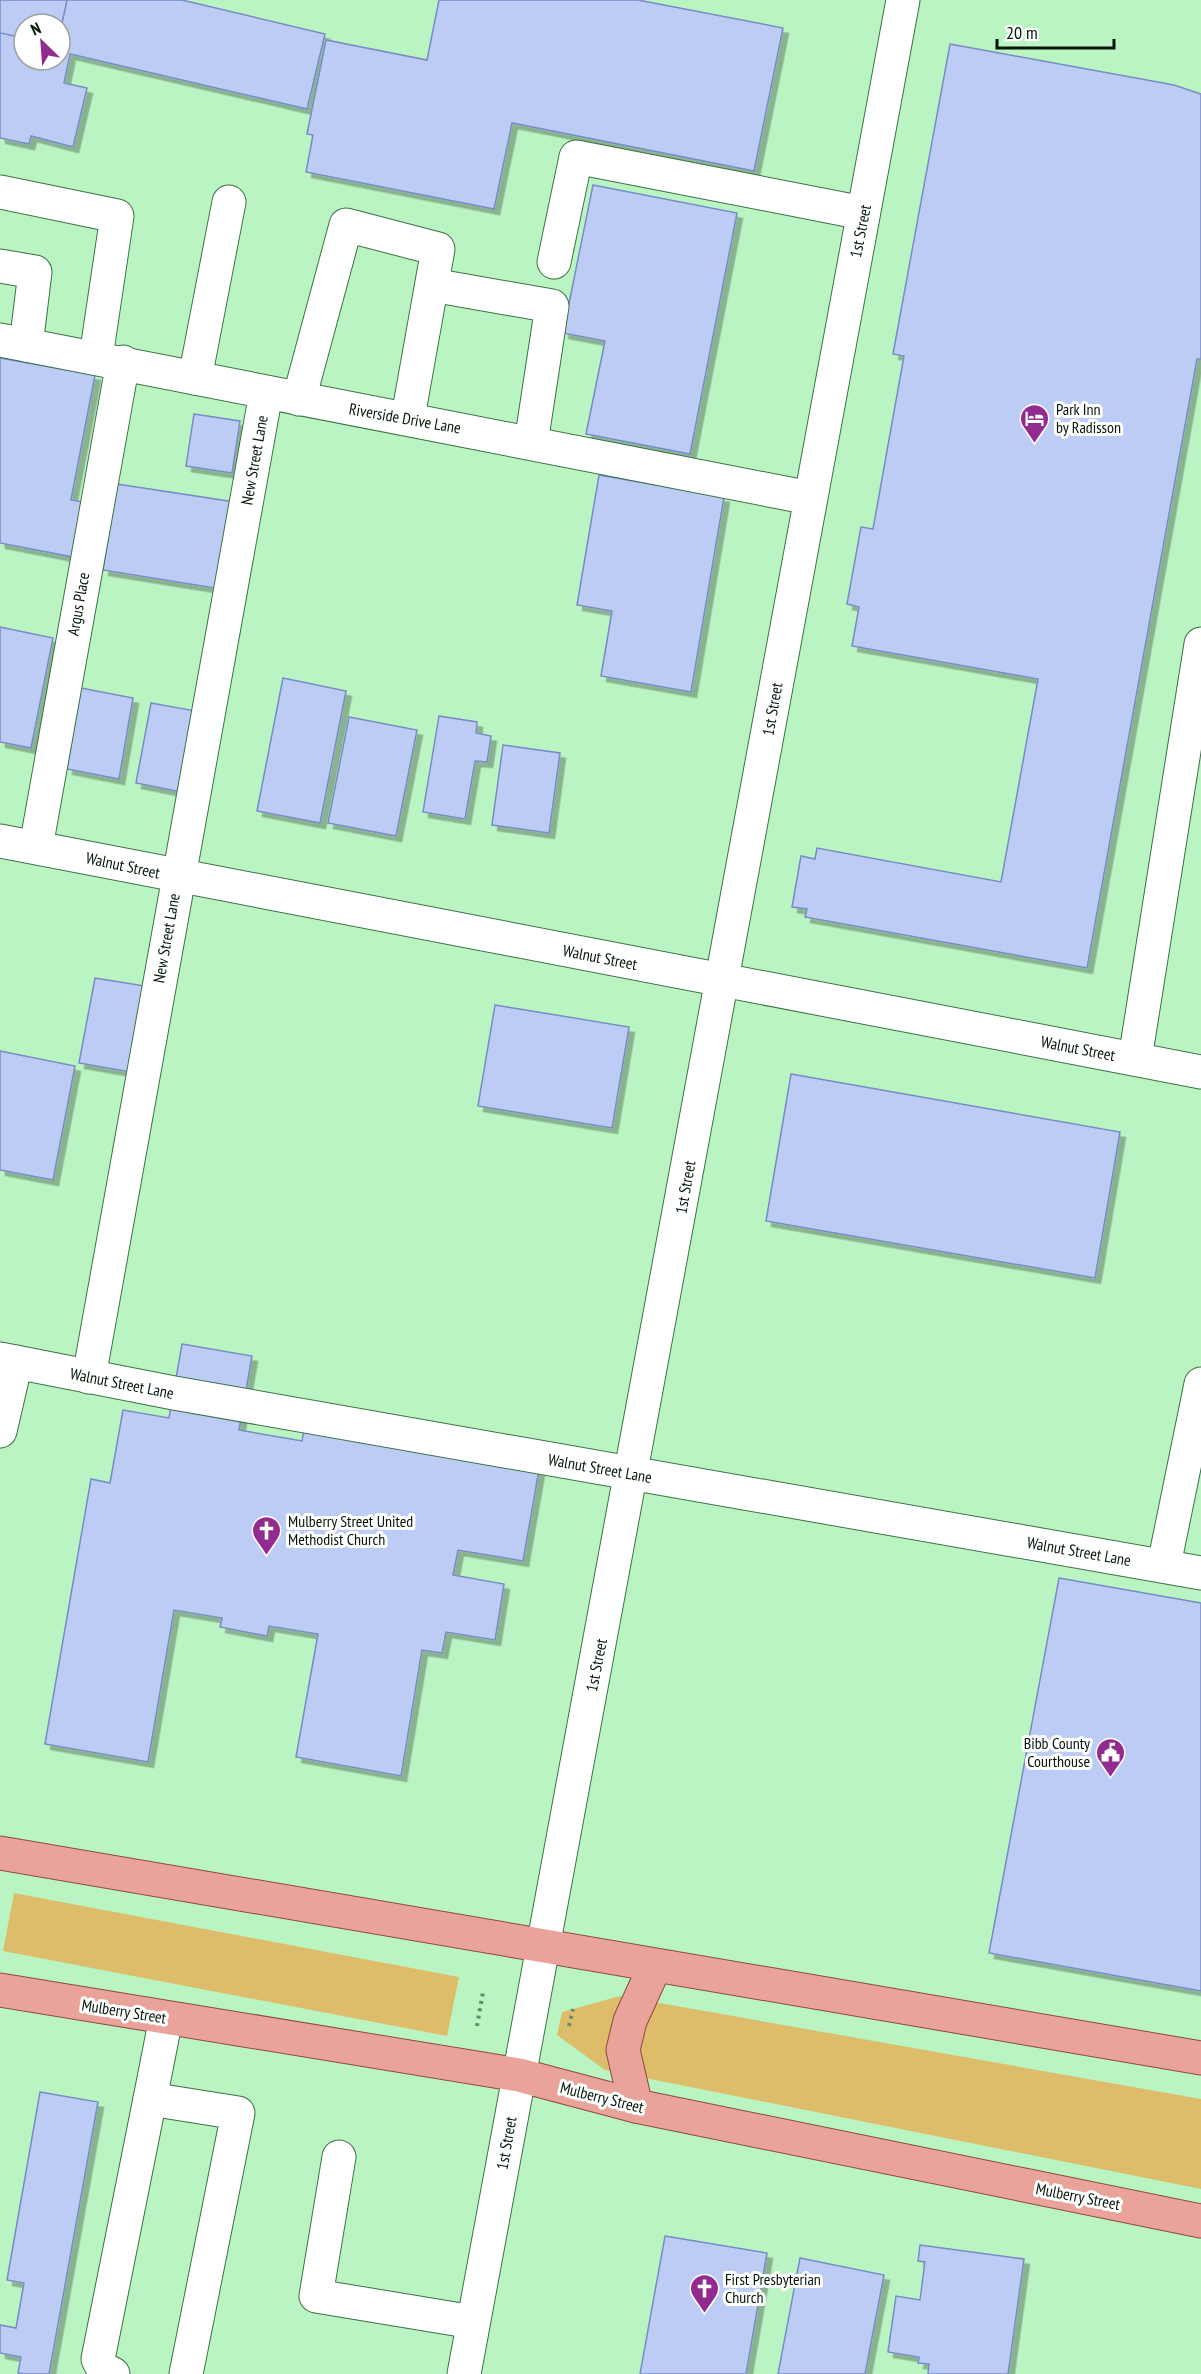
<svg xmlns="http://www.w3.org/2000/svg" width="1201" height="2374" font-family="'PT Sans Narrow',sans-serif">
<defs>
<filter id="shadow"><feDropShadow dx="5.5" dy="5.5" stdDeviation="0" flood-color="#0004"/></filter>
</defs>
<rect width="100%" height="100%" fill="#baf4c2"/>
<g fill="#ddbd6a">
<polygon points="14,1893 459,1977 447,2036 3,1951"/>
<polygon points="620,1996 1201,2099 1201,2189 605,2070 557,2035 562,2012"/>
</g>
<g fill="#bdccf4" stroke="#778cc5" stroke-width="1.5" fill-rule="evenodd" filter="url(#shadow)">
<path d="M0 0H182L325 34 307 109 70 54 64 83 87 88 73 147 31 136 29 144 0 138ZM24 24H60V60H24Z"/>
<polygon points="0,0 67,0 60,33 60,24 24,24 24,38 0,33"/>
<polygon points="439,0 638,0 783,28 754,171 512,123 494,209 306,172 313,135 307,134 326,40 427,60"/>
<polygon points="950,44 1174,85 1201,94 1201,359 1197,359 1087,968 805,917 807,909 792,907 801,856 815,859 817,848 1001,882 1038,679 852,646 859,607 847,604 861,527 873,529 904,356 893,354"/>
<polygon points="593,185 737,213 690,454 586,434 605,341 563,333"/>
<polygon points="0,358 95,375 71,500 83,502 73,557 0,543"/>
<polygon points="194,414 240,421 232,473 186,466"/>
<polygon points="599,475 724,497 691,692 601,676 612,611 577,605"/>
<polygon points="117,484 241,503 227,590 103,570"/>
<polygon points="0,627 53,638 31,748 0,742"/>
<polygon points="283,678 346,691 320,823 257,811"/>
<polygon points="81,688 133,698 119,779 67,769"/>
<polygon points="151,703 201,712 186,793 136,783"/>
<polygon points="439,716 477,722 476,733 491,736 487,762 475,761 465,819 423,812"/>
<polygon points="349,717 417,730 396,836 328,823"/>
<polygon points="503,745 560,753 549,833 492,825"/>
<polygon points="95,978 151,987 136,1073 79,1063"/>
<polygon points="495,1005 629,1027 612,1128 478,1106"/>
<polygon points="0,1051 75,1066 53,1180 0,1170"/>
<polygon points="791,1074 1120,1132 1095,1278 766,1221"/>
<polygon points="182,1344 252,1356 239,1430 302,1441 305,1424 540,1464 523,1561 458,1550 453,1575 504,1584 495,1640 446,1632 442,1653 422,1650 401,1776 296,1757 318,1634 269,1626 267,1636 220,1627 222,1618 174,1610 148,1762 45,1744 91,1479 110,1483 123,1410 169,1418"/>
<polygon points="1059,1578 1201,1603 1201,1991 989,1953"/>
<polygon points="40,2092 98,2102 49,2374 24,2374 18,2373 21,2357 0,2353 0,2325 16,2328 24,2283 7,2280"/>
<polygon points="665,2236 767,2253 746,2374 640,2374"/>
<polygon points="920,2245 1024,2259 1008,2374 928,2374 929,2364 918,2363 919,2357 888,2352 896,2296 920,2300 925,2262 918,2261"/>
<polygon points="800,2258 884,2275 865,2374 778,2374"/>
</g>
<g fill="none" stroke-linecap="round" stroke-linejoin="round">
<defs>
<g id="minor">
<polyline points="0,192 117,216 96,357"/>
<polyline points="554,262 576,157 863,213"/>
<polyline points="0,266 35,272 26,345"/>
<polyline points="432,285 552,306 531,443"/>
<polyline points="0,340 810,498"/>
<polyline points="195,378 229,202"/>
<polyline points="299,399 346,225 438,249 408,417"/>
<polyline points="0,841 1201,1072"/>
<polyline points="36,847 123,362"/>
<polyline points="1135,1059 1201,644"/>
<polyline points="0,1359 174,1393 1201,1573"/>
<polyline points="89,1377 266,393"/>
<polyline points="0,1431 16,1362"/>
<polyline points="1164,1565 1201,1384"/>
<polyline points="150,2099 166,2018"/>
<polyline points="339,2157 316,2296 473,2322"/>
<polyline points="113,2374 103,2369 98,2359 150,2099 238,2113 186,2374"/>
<polyline points="464,2374 903,0"/>
</g>
<g id="major">
<polyline points="0,1853 1201,2058"/>
<polyline points="0,1990 519,2075 636,2106 1201,2221"/>
<polyline points="636,2106 623,2050 630,2021 655,1966"/>
</g>
</defs>
<use href="#minor" stroke="#3c7246" stroke-width="35"/>
<use href="#major" stroke="#8e4a3c" stroke-width="35"/>
<g stroke="#648c6a" stroke-width="4" stroke-dasharray="3 4.5" stroke-linecap="butt">
<polyline points="477,2026 483,1992"/>
<polyline points="569,2026 573,2009"/>
</g>
<use href="#minor" stroke="#fff" stroke-width="33"/>
<use href="#major" stroke="#e9a39b" stroke-width="33"/>
</g>
<defs>
<symbol id="hotel-pin" viewBox="-11 -11 22 30"><path d="M0 17L-7.5 6A9.5 9.5 0 1 1 7.5 6Z" fill="#922b90" stroke="#fff"/><path d="M-6-4.5h1.5V1H6V5H4.5V3h-9V5H-6ZM-4 0a1.8 1.8 0 1 1 3.6 0ZM.5 0V-2.5h3Q6-2.5 6 0Z" fill="#fff"/></symbol>
<symbol id="church-pin" viewBox="-11 -11 22 30"><path d="M0 17L-7.5 6A9.5 9.5 0 1 1 7.5 6Z" fill="#922b90" stroke="#fff"/><path d="M-1.2-6h2.4v3.5h3.3v2.4h-3.3V6h-2.4V-.1h-3.3v-2.4h3.3Z" fill="#fff"/></symbol>
<symbol id="civic-pin" viewBox="-11 -11 22 30"><path d="M0 17L-7.5 6A9.5 9.5 0 1 1 7.5 6Z" fill="#922b90" stroke="#fff"/><path d="M-.6-6.5H3V-4.5H.6V-3L4-1V1h2V6H-6V1h2V-1L-.6-3ZM-1.2 2.5V6h2.4V2.5Z" fill="#fff"/></symbol>
</defs>
<g fill-rule="evenodd">
<use href="#hotel-pin" x="1018" y="402" width="33" height="45"/>
<use href="#church-pin" x="250" y="1514" width="33" height="45"/>
<use href="#civic-pin" x="1094" y="1736" width="33" height="45"/>
<use href="#church-pin" x="688" y="2272" width="33" height="45"/>
</g>
<g text-anchor="middle" stroke-width="6" stroke-linejoin="round" paint-order="stroke">
<g font-size="16" fill="#021606" stroke="#fff">
<text transform="translate(860 231) rotate(-79)" y="6">1st Street</text>
<text transform="translate(405 418) rotate(10)" y="6">Riverside Drive Lane</text>
<text transform="translate(254 460) rotate(-80)" y="6">New Street Lane</text>
<text transform="translate(78 604) rotate(-80)" y="6">Argus Place</text>
<text transform="translate(772 709) rotate(-80)" y="6">1st Street</text>
<text transform="translate(123 865) rotate(12)" y="6">Walnut Street</text>
<text transform="translate(166 938) rotate(-80)" y="6">New Street Lane</text>
<text transform="translate(600 957) rotate(11)" y="6">Walnut Street</text>
<text transform="translate(1078 1048) rotate(11)" y="6">Walnut Street</text>
<text transform="translate(685 1187) rotate(-80)" y="6">1st Street</text>
<text transform="translate(122 1383) rotate(11)" y="6">Walnut Street Lane</text>
<text transform="translate(600 1468) rotate(10)" y="6">Walnut Street Lane</text>
<text transform="translate(1079 1551) rotate(10)" y="6">Walnut Street Lane</text>
<text transform="translate(596 1665) rotate(-79)" y="6">1st Street</text>
<text transform="translate(124 2011) rotate(9)" y="6">Mulberry Street</text>
<text transform="translate(602 2097) rotate(14)" y="6">Mulberry Street</text>
<text transform="translate(506 2143) rotate(-80)" y="6">1st Street</text>
<text transform="translate(1078 2196) rotate(11)" y="6">Mulberry Street</text>
</g>
<g font-size="16" fill="#021606" stroke="#fff" text-anchor="start">
<text x="1056" y="415">Park Inn<tspan x="1056" dy="18">by Radisson</tspan></text>
<text x="288" y="1527">Mulberry Street United<tspan x="288" dy="18">Methodist Church</tspan></text>
<text x="1090" y="1749" text-anchor="end">Bibb County<tspan x="1090" dy="18">Courthouse</tspan></text>
<text x="725" y="2285">First Presbyterian<tspan x="725" dy="18">Church</tspan></text>
</g>
</g>
<g transform="translate(42 42) rotate(335)"><circle r="28" fill="#ffffff" stroke="#9aa29b" stroke-width="1.5"/>
<path d="M0-4.5L10 22L0 15L-10 22Z" fill="#922b90"/>
<text y="-9" font-size="16" font-weight="bold" text-anchor="middle" fill="#021606">N</text>
</g>
<path d="M997 39v9h117v-9" fill="none" stroke="#021606" stroke-width="3"/>
<text x="1006" y="39" font-size="18" fill="#021606" stroke="#ffffff" stroke-width="4.5" paint-order="stroke">20 m</text>
</svg>
